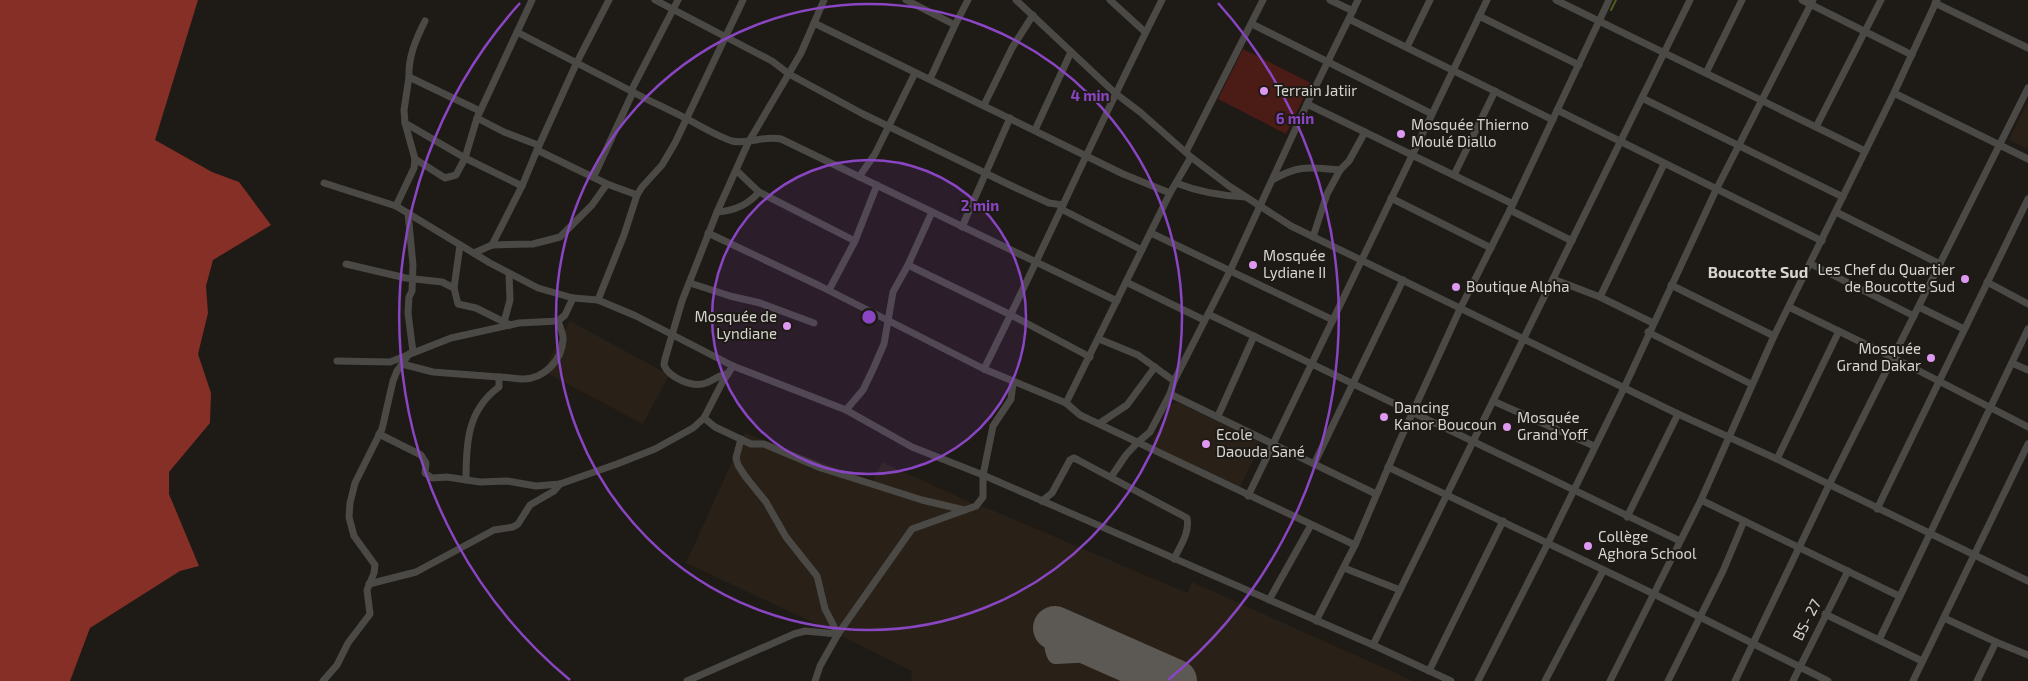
<svg xmlns="http://www.w3.org/2000/svg" width="2028" height="681" font-family="'Exo 2',sans-serif">
<rect width="100%" height="100%" fill="#1e1a15"/>
<g fill="#292117">
<polygon points="2028,101 2028,149 2009,140"/>
<polygon points="570,321 669,375 643,424 543,371"/>
<polygon points="1177,402 1258,441 1259,448 1240,487 1155,447 1153,440 1171,405"/>
<polygon points="745,433 872,482 882,462 976,505 987,508 1187,593 1192,582 1413,681 911,681 912,671 838,634 686,563"/>
</g>
<polygon fill="#4b1b16" points="1243,49 1311,83 1286,134 1218,99"/>
<polygon fill="#852f27" points="0,0 198,0 155,140 212,172 239,182 271,225 213,260 206,286 208,313 198,354 211,393 210,423 169,472 169,494 199,566 180,571 90,628 70,681 0,681"/>
<g fill="none" stroke-linecap="round" stroke-linejoin="round">
<polyline stroke="#4e5e18" stroke-width="2" points="1611,10 1616,0"/>
<path stroke="#5c5854" stroke-width="18" d="M1094 645C1090 640 1085 630 1078 627 1059 618 1048 639 1056 655L1094 653 1121 657"/>
<polyline stroke="#5c5854" stroke-width="44" points="1055,628 1175,681"/>
<g stroke="#4a4946" stroke-width="7">
<polyline points="532,0 477,118 504,132 538,145"/>
<polyline points="609,0 577,62 537,150 607,184 637,195"/>
<polyline points="655,0 772,61 789,74 863,114 1014,187 1049,203 1063,205"/>
<path d="M678 0 631 91C649 101 668 109 687 119 701 126 716 136 732 141 749 145 763 135 781 139L1117 301"/>
<polyline points="906,0 955,25 968,0"/>
<polyline points="1016,0 1115,93 1140,112 1191,157 1229,186 1291,226 1678,414 1777,459 2028,581"/>
<polyline points="1110,0 1145,32"/>
<polyline points="1330,0 1353,11"/>
<polyline points="1556,0 1865,151"/>
<polyline points="1802,0 1912,55"/>
<polyline points="1935,3 2028,48"/>
<polyline points="1479,16 1579,65"/>
<polyline points="1349,19 1553,120"/>
<path d="M425 21C416 39 408 57 409 77L480 111"/>
<polyline points="814,23 1123,174 1170,193 1191,157"/>
<polyline points="1252,24 1432,114"/>
<polyline points="517,32 631,91"/>
<polyline points="1407,47 1430,0"/>
<polyline points="1706,73 1742,0"/>
<polyline points="409,77 404,110 405,123 465,158 522,186 492,245"/>
<polyline points="930,79 955,25"/>
<polyline points="1894,93 2028,159"/>
<polyline points="1642,98 1843,197"/>
<polyline points="1307,104 1513,204"/>
<polyline points="984,105 1012,48 1033,15"/>
<polyline points="1557,110 1822,241"/>
<polyline points="1816,127 1881,0"/>
<polyline points="1035,130 1071,52"/>
<polyline points="1186,152 1263,0"/>
<polyline points="415,159 445,178 456,175 465,158 477,118"/>
<polyline points="737,171 759,192 855,241"/>
<polyline points="1454,175 1495,91"/>
<polyline points="594,176 633,92"/>
<polyline points="859,177 875,154 915,73"/>
<path d="M1274 179C1301 164 1311 168 1340 170"/>
<polyline points="324,183 396,206 490,263 538,288 573,298 598,300 636,316 733,366 846,410 912,447 983,475 1373,645 1451,681"/>
<path d="M1176 183C1199 192 1221 196 1246 197"/>
<polyline points="522,186 537,150"/>
<polyline points="1391,198 1491,248"/>
<polyline points="396,206 414,168 415,159 405,123"/>
<polyline points="1061,209 1142,250"/>
<polyline points="1510,210 1572,241"/>
<path d="M717 212C735 211 748 205 759 192"/>
<polyline points="1836,212 1940,264"/>
<polyline points="408,213 413,265 412,291 409,297 408,313 413,352"/>
<polyline points="962,227 1010,118"/>
<polyline points="708,233 820,286 984,369 1066,403 1080,415 1355,545"/>
<polyline points="1151,233 1333,320"/>
<polyline points="1313,237 1327,194 1340,170 1349,161 1365,132"/>
<polyline points="474,253 492,245 533,244 560,237 592,205 607,184"/>
<polyline points="346,264 406,278 442,282 454,288 458,304 476,308 510,325"/>
<polyline points="1811,264 1914,316"/>
<polyline points="908,265 1011,315 1090,357"/>
<polyline points="1553,279 1600,297 1653,323"/>
<polyline points="1126,282 1204,320"/>
<polyline points="1987,282 2028,304"/>
<polyline points="690,283 730,296 760,303 814,323"/>
<polyline points="1671,285 1774,336"/>
<polyline points="454,288 460,245"/>
<polyline points="829,290 855,241 877,185"/>
<polyline points="1600,297 1664,164"/>
<polyline points="598,300 624,235 637,195 642,187 662,165 675,143 743,0"/>
<polyline points="1789,307 1894,358 2028,427"/>
<polyline points="1919,307 1964,329"/>
<polyline points="1208,314 1680,541"/>
<polyline points="504,322 510,300 509,274"/>
<polyline points="1648,332 1751,384"/>
<polyline points="1099,339 1138,355 1174,381"/>
<polyline points="337,361 390,362 451,338 519,323 558,321 565,315 573,298"/>
<polyline points="2012,363 2028,370"/>
<polyline points="402,364 433,372 499,377"/>
<path d="M984 369C1045 247 1100 122 1162 0"/>
<path d="M728 374C718 375 714 380 706 383 693 388 669 378 664 365L665 359 682 301 717 212 748 143 801 53 824 0"/>
<polyline points="1170,394 1376,494"/>
<polyline points="1493,401 1594,446"/>
<polyline points="1066,403 1170,193"/>
<polyline points="846,410 863,390 874,367 884,344 893,292 908,265 932,212"/>
<polyline points="1218,416 1254,336"/>
<polyline points="704,418 715,427 751,444 764,444 821,468 856,479 922,500 964,510"/>
<polyline points="1100,423 1127,405 1155,367"/>
<polyline points="379,434 421,455 426,463 425,473 432,478 447,477 480,482 507,481 536,486 560,484 617,464 655,449 693,428 704,418 723,381 733,366"/>
<polyline points="741,439 736,458 738,465 745,476 766,502 786,537 817,576 825,609 838,634"/>
<polyline points="1777,459 1839,331"/>
<polyline points="1314,464 1403,280"/>
<polyline points="1388,467 1654,594 1828,681"/>
<polyline points="1111,477 1126,455 1138,442 1150,432 1170,394 1174,381 1230,271 1307,104 1358,0"/>
<path d="M466 480C466 444 467 410 499 387V377C507 377 516 379 523 379 544 379 562 360 563 340 564 335 560 327 558 321"/>
<polyline points="1248,496 1487,0"/>
<polyline points="1701,500 1899,596"/>
<path d="M1042 501 1052 493 1070 460 1074 458 1078 460 1187 518C1190 533 1180 546 1174 559"/>
<polyline points="1877,509 2028,199"/>
<polyline points="1627,517 1678,414"/>
<polyline points="1344,568 1400,590"/>
<polyline points="369,584 416,572 494,530 513,527 518,524 530,505 554,491 560,484"/>
<polyline points="1269,600 1311,525"/>
<polyline points="1825,614 1922,661"/>
<polyline points="1944,618 1996,642 2028,655"/>
<polyline points="1316,621 1355,545 1400,440 1460,309 1513,204 1609,0"/>
<polyline points="1879,640 2028,329"/>
<polyline points="1373,645 1690,0"/>
<polyline points="1429,671 1503,521"/>
<polyline points="323,681 337,665 348,643 370,614 367,590 374,573 375,565 354,536 349,517 350,503 355,483 382,429 393,381 397,371 409,354"/>
<polyline points="687,681 794,634 805,631 838,634"/>
<polyline points="815,681 820,666 838,634 912,529 976,506 983,497 983,475 993,426 1011,399 1013,383"/>
<polyline points="1478,681 1548,543 1624,388 1716,190 1813,0"/>
<polyline points="1545,681 1603,571"/>
<polyline points="1610,681 1701,500 1774,336 1894,93 1937,0"/>
<polyline points="1668,681 1723,571 1744,521"/>
<polyline points="1735,681 1829,485 2028,88"/>
<polyline points="1793,681 1848,571"/>
<polyline points="1913,681 2028,444"/>
<polyline points="1977,681 1996,642"/>
</g>
</g>
<circle cx="869" cy="317" r="157" fill="#8945c2" fill-opacity=".12"/>
<g fill="none" stroke="#8945c2" stroke-width="2.5">
<circle cx="869" cy="317" r="157"/>
<circle cx="869" cy="317" r="313"/>
<path d="M570 680A470 470 0 0 1 520 3M1218 3A470 470 0 0 1 1168 680"/>
</g>
<g fill="#de98f2" stroke="#1e1a15" stroke-width="2">
<circle cx="1264" cy="91" r="5"/>
<circle cx="1401" cy="134" r="5"/>
<circle cx="1253" cy="265" r="5"/>
<circle cx="1965" cy="279" r="5"/>
<circle cx="1456" cy="287" r="5"/>
<circle cx="787" cy="326" r="5"/>
<circle cx="1931" cy="358" r="5"/>
<circle cx="1384" cy="417" r="5"/>
<circle cx="1507" cy="427" r="5"/>
<circle cx="1206" cy="444" r="5"/>
<circle cx="1588" cy="546" r="5"/>
</g>
<g text-anchor="middle" stroke-width="4" stroke-linejoin="round" paint-order="stroke">
<g font-size="15" fill="#d7d5d1" stroke="#1e1a15" text-anchor="start">
<text x="1274" y="96">Terrain Jatiir</text>
<text x="1411" y="130">Mosquée Thierno<tspan x="1411" dy="17">Moulé Diallo</tspan></text>
<text x="1263" y="261">Mosquée<tspan x="1263" dy="17">Lydiane II</tspan></text>
<text x="1955" y="275" text-anchor="end">Les Chef du Quartier<tspan x="1955" dy="17">de Boucotte Sud</tspan></text>
<text x="1466" y="292">Boutique Alpha</text>
<text x="777" y="322" text-anchor="end">Mosquée de<tspan x="777" dy="17">Lyndiane</tspan></text>
<text x="1921" y="354" text-anchor="end">Mosquée<tspan x="1921" dy="17">Grand Dakar</tspan></text>
<text x="1394" y="413">Dancing<tspan x="1394" dy="17">Kanor Boucoun</tspan></text>
<text x="1517" y="423">Mosquée<tspan x="1517" dy="17">Grand Yoff</tspan></text>
<text x="1216" y="440">Ecole<tspan x="1216" dy="17">Daouda Sané</tspan></text>
<text x="1598" y="542">Collège<tspan x="1598" dy="17">Aghora School</tspan></text>
</g>
<g font-size="15" fill="#d7d5d1" stroke="#1e1a15">
<text transform="translate(1807 620) rotate(-63)" y="5">BS- 27</text>
</g>
<g font-size="16" font-weight="bold" fill="#d7d5d1" stroke="#1e1a15">
<text x="1758" y="278">Boucotte Sud</text>
</g>
</g>
<circle cx="869" cy="317" r="8" fill="#8945c2" stroke="#1e1a15" stroke-width="2.5"/>
<g font-size="15" text-anchor="middle" font-weight="bold" fill="#8945c2" stroke="#1e1a15" stroke-width="4" stroke-linejoin="round" paint-order="stroke">
<text x="1090" y="101">4 min</text>
<text x="1295" y="124">6 min</text>
<text x="980" y="211">2 min</text>
</g>
</svg>
